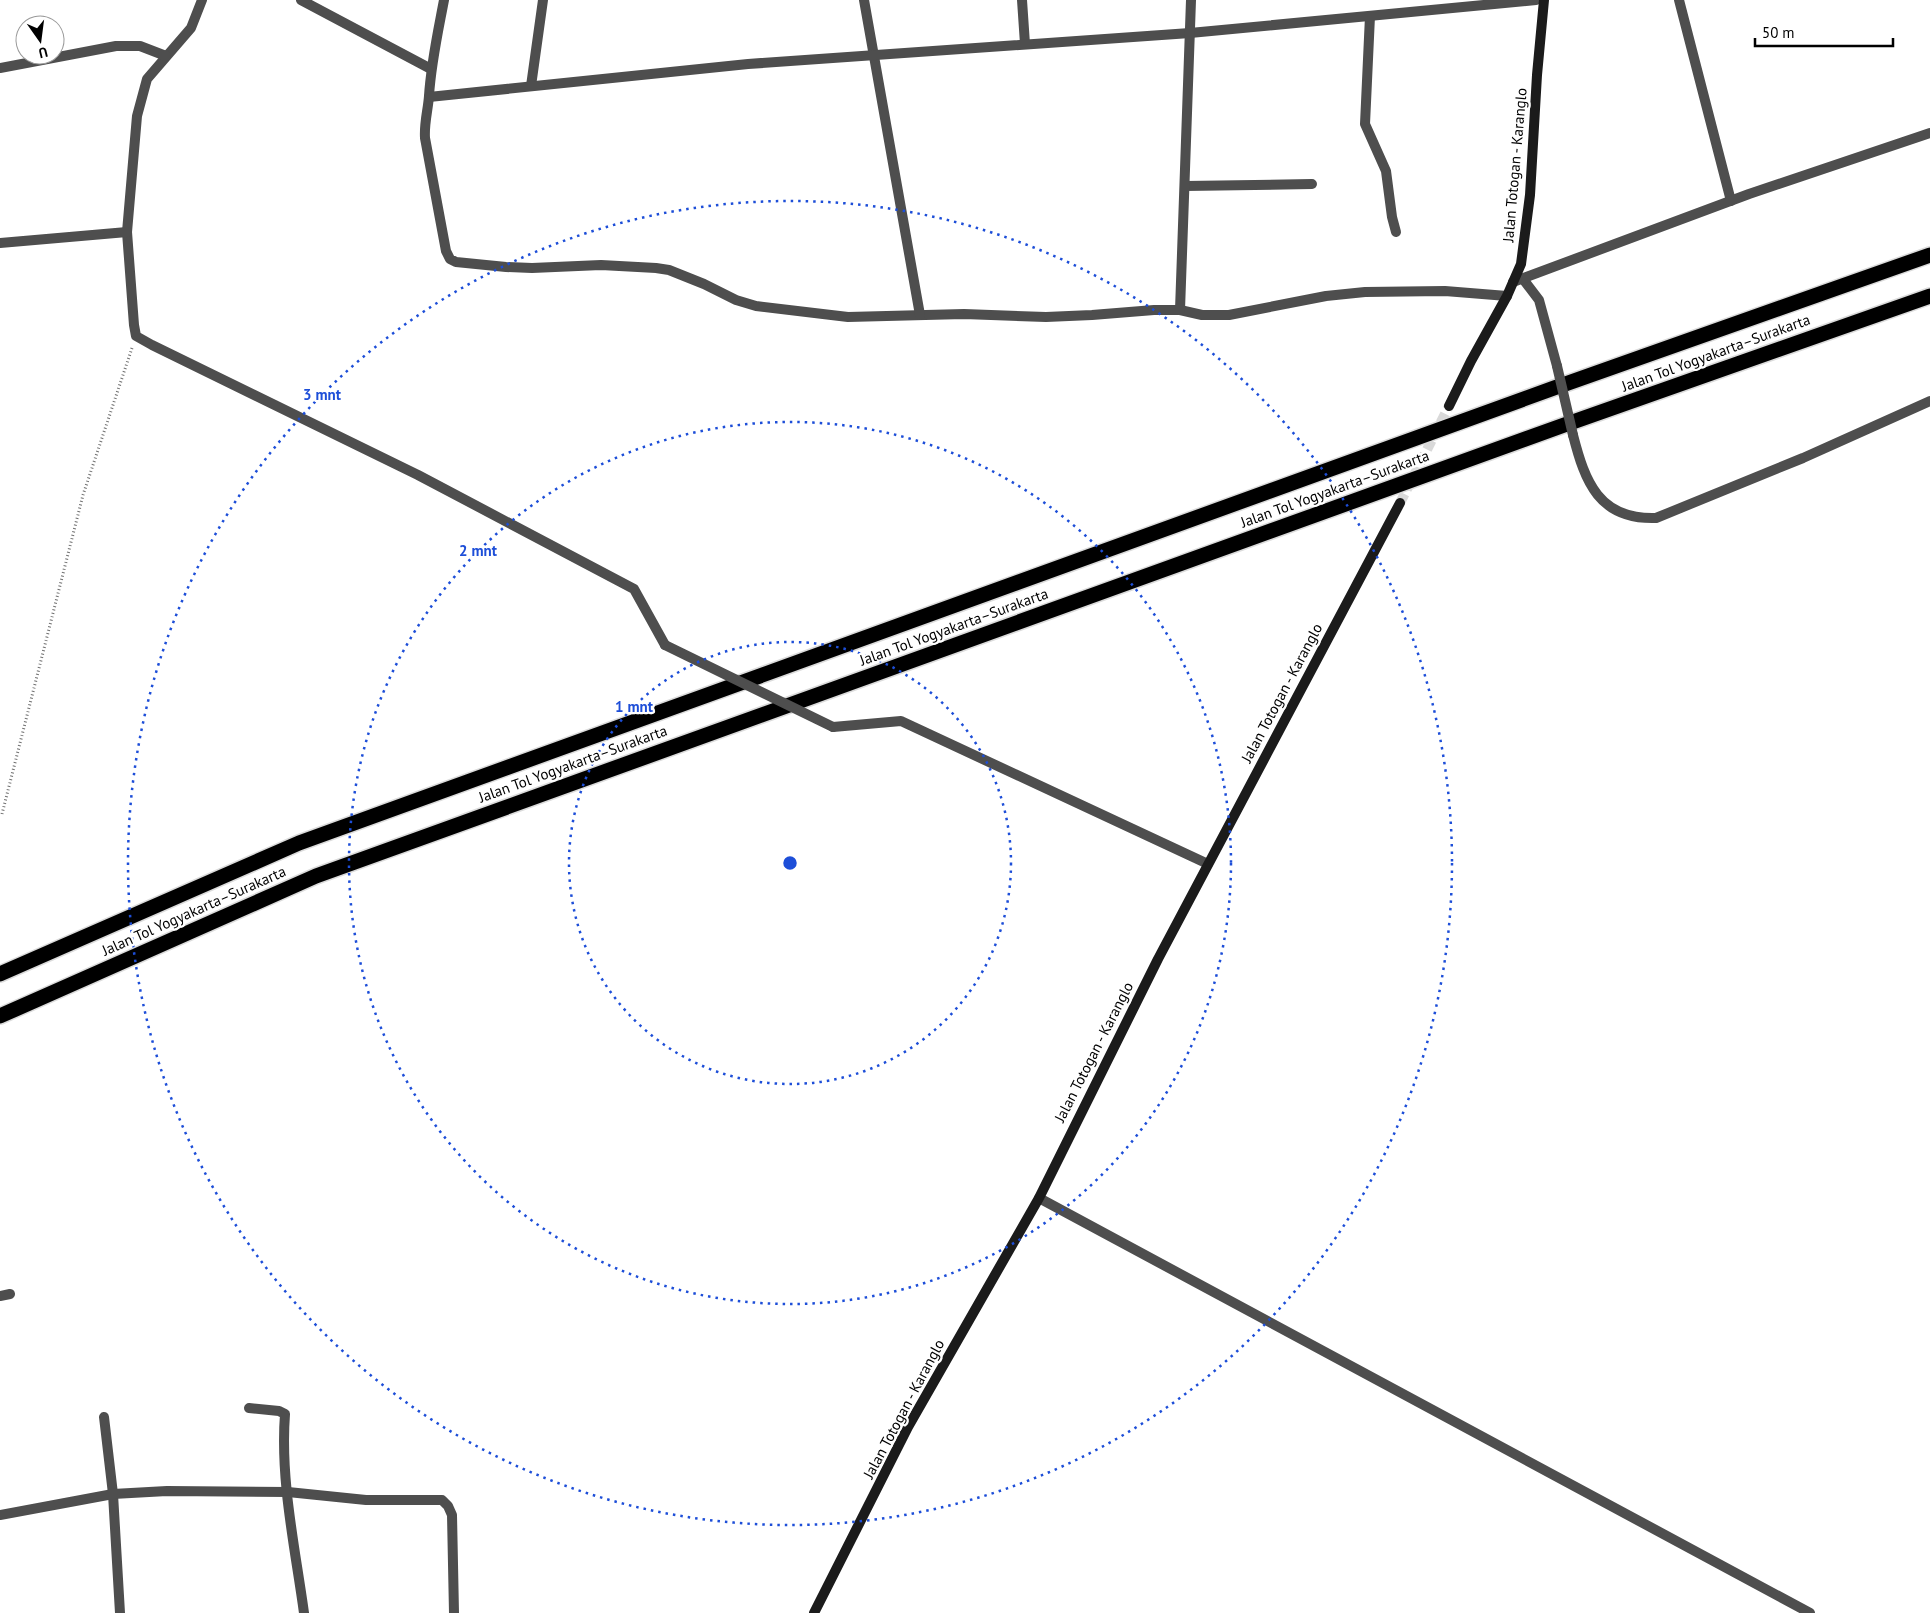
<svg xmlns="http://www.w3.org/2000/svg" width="1930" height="1613" font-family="'PT Sans',sans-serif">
<rect width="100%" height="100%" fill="#fff"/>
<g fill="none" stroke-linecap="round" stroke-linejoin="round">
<polyline stroke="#d9d9d9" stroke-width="10" stroke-dasharray="10 5" stroke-linecap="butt" points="1400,503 1449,406"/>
<defs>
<g id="motorway">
<polyline points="0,974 299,843 1554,388 1930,255"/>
<polyline points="0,1016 316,876 1567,424 1930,296"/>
</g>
</defs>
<use href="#motorway" stroke="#dbdbdb" stroke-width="18"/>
<polyline stroke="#707070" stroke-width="3" stroke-dasharray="1 2.5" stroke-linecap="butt" points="2,814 83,495 132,348"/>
<g stroke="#4e4e4e" stroke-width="10">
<polyline points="202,0 191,28 147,79 137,116 127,232 134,325 136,336 152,345 418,475 634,589 665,645"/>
<polyline points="301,0 431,69"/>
<path d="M444 0C438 32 431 63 429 96 428 110 424 123 425 138L446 251 450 259 456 262 506 267 532 268 601 265 656 268 669 270 704 284 736 300 756 306 848 317 964 314 1046 317 1092 315 1154 310H1180L1202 315H1229L1326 296 1365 292 1445 291 1507 296"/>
<polyline points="864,0 920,315"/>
<polyline points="1022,0 1025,44"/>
<polyline points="1679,0 1731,201"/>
<polyline points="1370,16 1365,124 1386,171 1392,217 1396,232"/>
<polyline points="0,68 116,46 140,46 166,56"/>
<polyline points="531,86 543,0"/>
<polyline points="429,97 748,64 1190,33 1536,0"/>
<polyline points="1185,186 1312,184"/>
<polyline points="0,243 127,232"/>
<polyline points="1523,279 1539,300 1557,366"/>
<polyline points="1513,282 1749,194 1930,133"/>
<polyline points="1180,310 1191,0"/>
<path d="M1573 435C1585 482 1599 520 1656 518L1803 458 1930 401"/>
<polyline points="833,727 901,721 1208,864"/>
<polyline points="1039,1198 1810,1613"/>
<polyline points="0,1296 10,1294"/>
<path d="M249 1408 279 1411 285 1414C280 1480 295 1547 304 1613"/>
<polyline points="104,1417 113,1494 120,1613"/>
<polyline points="0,1515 113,1494 167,1491 288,1492 366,1500 442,1500 448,1506 452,1515 454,1613"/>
</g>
<g stroke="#1b1b1b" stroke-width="10">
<polyline points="1449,406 1471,361 1507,296 1521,264 1530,195 1537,75 1544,0"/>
<polyline points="814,1613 908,1427 1039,1198 1158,959 1400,503"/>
</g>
<use href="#motorway" stroke="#000" stroke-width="15"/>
<g stroke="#4e4e4e" stroke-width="10">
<polyline points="1557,366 1573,435"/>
<polyline points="665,645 833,727"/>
</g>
</g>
<g fill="none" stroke="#1d4ed8" stroke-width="2.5" stroke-dasharray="2.5 5">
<circle cx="790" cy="863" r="221"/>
<circle cx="790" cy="863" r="441"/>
<circle cx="790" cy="863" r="662"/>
</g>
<g text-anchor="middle" stroke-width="4.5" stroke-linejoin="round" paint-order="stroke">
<g font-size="15" fill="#000" stroke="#fff">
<text transform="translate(1515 165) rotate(-85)" y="5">Jalan Totogan - Karanglo</text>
<text transform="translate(1716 353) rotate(-20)" y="5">Jalan Tol Yogyakarta–Surakarta</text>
<text transform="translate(1335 489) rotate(-20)" y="5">Jalan Tol Yogyakarta–Surakarta</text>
<text transform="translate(954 627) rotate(-20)" y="5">Jalan Tol Yogyakarta–Surakarta</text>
<text transform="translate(1282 693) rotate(-62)" y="5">Jalan Totogan - Karanglo</text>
<text transform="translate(573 764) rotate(-20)" y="5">Jalan Tol Yogyakarta–Surakarta</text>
<text transform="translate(194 911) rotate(-24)" y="5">Jalan Tol Yogyakarta–Surakarta</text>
<text transform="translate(1094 1052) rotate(-63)" y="5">Jalan Totogan - Karanglo</text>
<text transform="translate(904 1409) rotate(-62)" y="5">Jalan Totogan - Karanglo</text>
</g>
</g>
<circle cx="790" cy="863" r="8" fill="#1d4ed8" stroke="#fff" stroke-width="2.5"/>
<g font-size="15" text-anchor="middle" font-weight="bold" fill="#1d4ed8" stroke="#fff" stroke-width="4.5" stroke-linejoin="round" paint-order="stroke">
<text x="322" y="400">3 mnt</text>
<text x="478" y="556">2 mnt</text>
<text x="634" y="712">1 mnt</text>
</g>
<g transform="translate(40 40) rotate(166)"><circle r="24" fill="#ffffff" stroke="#999999"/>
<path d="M0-4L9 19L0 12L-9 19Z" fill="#000000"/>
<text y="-8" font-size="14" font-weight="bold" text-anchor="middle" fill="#000000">U</text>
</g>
<path d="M1755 38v8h138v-8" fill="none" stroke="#000000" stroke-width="2.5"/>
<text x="1762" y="38" font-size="15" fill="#000000" stroke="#ffffff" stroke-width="4" paint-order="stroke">50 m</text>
</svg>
